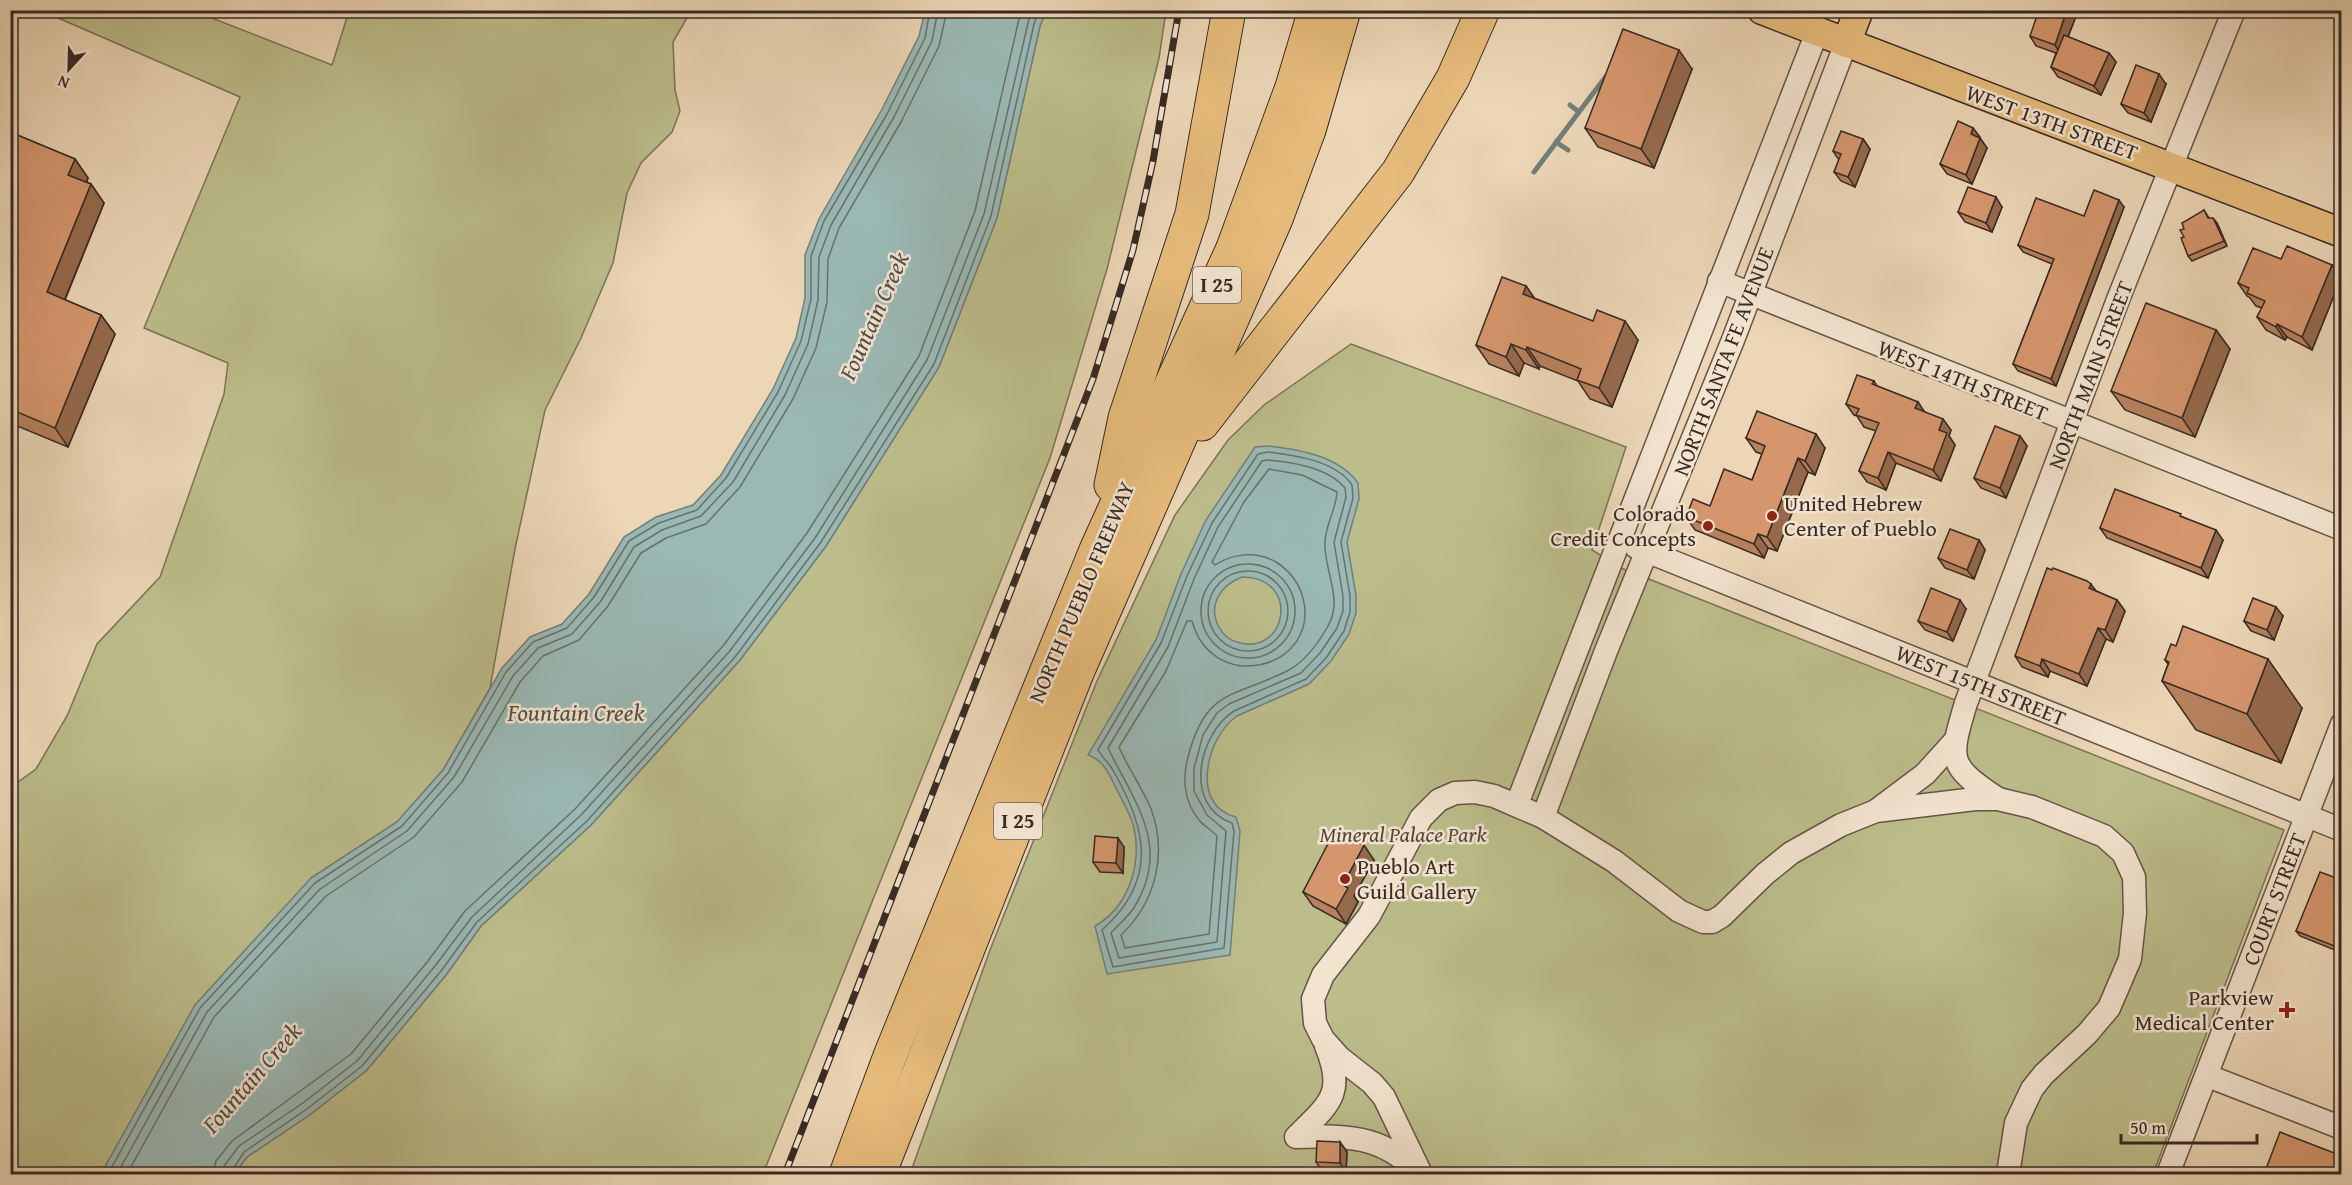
<svg xmlns="http://www.w3.org/2000/svg" width="2352" height="1185" font-family="'Gentium Book Plus',serif">
<rect width="100%" height="100%" fill="#ecd6b6"/>
<filter id="stains"><feTurbulence type="fractalNoise" baseFrequency=".00333" numOctaves="4"/><feColorMatrix values="0 0 0 0 .2 0 0 0 0 .09 0 0 0 0 .02 0 0 0 .5 -.17"/></filter>
<radialGradient id="worn" r=".72"><stop offset=".6" stop-color="#630" stop-opacity="0"/><stop offset="1" stop-color="#630" stop-opacity=".3"/></radialGradient>
<g fill="#bcbd8b" stroke="#7a7458" stroke-width="1.5">
<polygon points="42,11 194,11 332,65 349,11 691,11 673,42 675,90 680,111 672,132 641,163 627,193 613,263 581,338 545,410 515,549 490,688 443,770 397,822 311,878 142,1104 101,1174 11,1174 10,788 36,769 67,716 97,644 160,577 224,394 228,363 144,328 240,97"/>
<polygon points="1046,11 1166,11 1159,58 1107,269 1050,458 763,1174 234,1174 247,1157 311,1114 367,1070 446,975 481,926 591,825 740,660 826,546 939,367 997,218 1040,26"/>
<polygon points="1351,344 1626,447 1592,550 1621,568 2284,830 2153,1174 910,1174 990,950 1097,681 1175,515 1228,440 1264,405"/>
</g>
<g fill="#9ab8b4" stroke="#727f7a" stroke-width="1.5" fill-rule="evenodd">
<polygon points="925,11 1046,11 1040,26 997,218 939,367 826,546 740,660 591,825 481,926 446,975 367,1070 311,1114 247,1157 234,1174 101,1174 195,1005 311,878 397,822 443,770 502,668 530,637 562,624 589,594 624,537 656,517 693,505 721,475 773,389 796,338 805,298 805,255 819,219 881,111 919,36"/>
<path d="M1268 446C1298 449 1339 456 1358 483L1359 499 1347 542 1356 595V613L1349 634 1331 661 1309 684 1237 716C1207 736 1189 806 1236 817L1240 831 1230 955 1107 974 1095 926C1128 907 1142 866 1134 828 1131 815 1123 802 1117 790 1110 776 1104 760 1088 755L1156 640 1181 574 1206 520 1255 447ZM1242 577C1300 577 1288 654 1240 643 1231 641 1223 635 1219 627 1207 605 1221 585 1242 577Z"/>
</g>
<g fill="none" stroke-linecap="round" stroke-linejoin="round">
<g stroke="#68716c" stroke-width="1.5">
<path d="M1268 452C1295 455 1336 461 1352 485L1353 498 1341 542 1350 596V612L1344 631 1326 658 1306 679 1234 711C1198 734 1183 806 1232 823L1234 831 1224 948 1113 967 1102 930C1157 881 1148 831 1114 772 1110 764 1102 757 1098 750L1161 643 1187 576 1212 523 1258 454Z"/>
<path d="M1268 460C1293 462 1329 468 1345 488L1346 497 1334 542 1343 596V611L1337 628 1320 653 1301 673 1229 704 1217 713 1203 735 1194 768V791L1207 815 1226 831 1217 942 1119 958 1111 933C1118 925 1127 918 1133 909 1173 847 1134 802 1108 748L1168 647 1194 579 1218 527 1262 461Z"/>
<path d="M1269 469 1302 475 1337 492C1336 509 1326 524 1325 541 1323 569 1344 599 1328 626 1319 642 1305 661 1289 670 1235 698 1206 687 1188 757 1182 779 1184 803 1200 821 1205 827 1212 830 1217 836L1209 934 1125 948 1121 935C1155 903 1168 854 1151 809 1142 787 1128 768 1119 747L1166 671 1187 621H1192C1213 697 1321 668 1303 598 1299 583 1290 571 1276 562 1257 551 1233 553 1215 565L1212 562 1244 502Z"/>
<circle cx="1248" cy="611" r="47"/>
<circle cx="1248" cy="611" r="40"/>
<polyline points="108,1174 200,1008 315,883 402,826 448,773 506,672 533,642 567,628 594,597 629,541 659,523 697,510 726,478 778,392 801,341 811,299 811,256 824,221 887,114 925,38 930,10"/>
<polyline points="117,1174 207,1012 320,889 407,831 454,777 513,676 538,648 572,634 601,601 634,547 662,530 701,516 733,482 785,395 808,344 818,300 819,257 831,225 894,117 932,41 938,10"/>
<polyline points="127,1174 214,1017 326,896 414,837 462,782 520,682 543,656 579,640 608,606 641,553 666,538 706,524 740,487 793,399 816,348 827,302 828,259 839,228 901,122 939,46 947,10"/>
<polyline points="213,1174 216,1161 232,1141 351,1054 428,961 465,911 575,809 723,646 807,533 919,356 975,211 1021,10"/>
<polyline points="222,1174 224,1166 239,1146 303,1103 357,1061 435,966 472,917 581,815 729,652 815,538 927,360 984,214 1031,10"/>
<polyline points="230,1174 244,1152 307,1109 362,1066 441,971 477,922 587,821 735,657 821,542 934,364 991,216 1034,24 1039,10"/>
</g>
<g stroke="#727f7a" stroke-width="5">
<polyline points="1579,112 1607,75"/>
<polyline points="1556,142 1568,150"/>
<polyline points="1534,172 1579,112 1570,105"/>
</g>
<defs>
<g id="minor">
<polyline points="1719,281 2342,529"/>
<polyline points="1636,547 2342,830"/>
<path d="M1998 799C1947 765 1949 760 1966 703L2119 297 2234 10"/>
<polyline points="1517,804 1817,32"/>
<polyline points="1877,810 1925,774 1954,742"/>
<polyline points="1543,817 1606,651 1733,340 1846,43"/>
<path d="M1326 1046C1346 1094 1329 1104 1296 1137 1343 1135 1382 1135 1416 1171"/>
<polyline points="2208,1076 2342,1128"/>
<polyline points="1421,1174 1384,1097 1372,1083 1340,1058 1323,1039 1315,1023 1313,999 1323,975 1369,916 1421,818 1439,800 1455,793 1475,792 1494,796 1543,817 1614,861 1679,911 1703,922 1712,922 1722,916 1765,874 1791,853 1841,825 1876,811 1975,799 1998,799 2032,807 2104,836 2123,853 2134,877 2135,913 2130,959 2109,1008 2087,1034 2044,1074 2032,1089 2016,1123 2008,1174"/>
<polyline points="2168,1174 2342,724"/>
</g>
<g id="major">
<polyline points="1762,10 2342,233"/>
<polyline points="1846,43 1859,10"/>
</g>
<g id="highway">
<polyline points="1202,424 1398,172 1453,78 1483,10"/>
<polyline points="1111,485 1125,418 1192,214 1229,10"/>
<polyline points="846,1174 890,1056 1096,550 1233,248 1292,87 1315,10"/>
<polyline points="879,1174 1077,673 1276,219 1309,130 1344,10"/>
</g>
</defs>
<use href="#minor" stroke="#645548" stroke-width="25"/>
<use href="#major" stroke="#372a24" stroke-width="31"/>
<use href="#highway" stroke="#372a24" stroke-width="35"/>
<use href="#minor" stroke="#f3e4d0" stroke-width="22"/>
<use href="#major" stroke="#e6bb7b" stroke-width="28"/>
<use href="#highway" stroke="#e6bb7b" stroke-width="33"/>
<defs>
<polyline id="rail" points="785,1174 1093,379 1133,250 1153,161 1179,10"/>
</defs>
<use href="#rail" stroke="#372a24" stroke-width="7"/>
<use href="#rail" stroke="#f3e4d0" stroke-width="4.5" stroke-dasharray="14" stroke-linecap="butt"/>
</g>
<g fill="#b7815e" stroke="#372a24" stroke-width="1.5">
<polygon points="2171,10 2189,10 2186,17"/>
<polygon points="2076,16 2068,37 2109,53 2116,62 2101,95 2058,77 2051,67 2056,53 2036,46 2030,36"/>
<polygon points="1692,69 1654,168 1598,147 1585,128"/>
<polygon points="2166,84 2151,122 2128,113 2121,104"/>
<polygon points="1973,128 1987,148 1972,184 1947,174 1940,164"/>
<polygon points="10,132 75,159 88,178 87,182 91,184 104,203 65,300 101,315 115,334 68,447 10,423"/>
<polygon points="1863,139 1870,149 1855,187 1841,181 1834,172 1839,160 1833,151"/>
<polygon points="2002,207 1992,232 1965,222 1958,212"/>
<polygon points="2124,207 2056,386 2018,371 2013,364 2052,264 2023,252 2018,245 2084,216"/>
<polygon points="2204,210 2209,218 2217,223 2227,246 2192,261 2188,256 2184,229"/>
<polygon points="2281,259 2332,265 2341,278 2312,350 2287,337 2285,340 2266,330 2257,317 2262,308 2256,306 2250,298 2247,296 2238,283"/>
<polygon points="1526,286 1534,298 1638,340 1612,407 1590,399 1578,381 1540,366 1539,369 1524,363 1519,376 1489,364 1476,345"/>
<polygon points="2216,330 2230,349 2195,437 2125,410 2111,391"/>
<polygon points="1874,381 1877,386 1918,402 1924,412 1951,430 1949,436 1955,445 1941,481 1896,463 1886,490 1867,482 1859,471 1876,431 1864,427 1857,416 1854,415 1846,404"/>
<polygon points="2020,436 2027,446 2006,498 1981,488 1974,478"/>
<polygon points="1746,438 1825,448 1815,475 1808,472 1777,551 1768,548 1764,558 1695,530 1686,517 1710,506 1752,480 1762,454 1756,452"/>
<polygon points="2183,517 2223,540 2208,578 2107,538 2100,528"/>
<polygon points="1979,540 1985,550 1974,579 1945,568 1938,558"/>
<polygon points="2096,591 2117,600 2125,611 2113,642 2106,639 2087,686 2050,671 2048,677 2022,667 2015,656"/>
<polygon points="1966,609 1953,641 1925,630 1918,621"/>
<polygon points="2283,616 2274,640 2251,631 2244,621"/>
<polygon points="2165,660 2302,708 2281,763 2196,730 2162,681 2168,664"/>
<polygon points="1338,842 1374,860 1354,896 1358,902 1346,924 1313,906 1303,892"/>
<polygon points="1124,847 1123,873 1100,872 1093,862"/>
<polygon points="2342,880 2342,953 2300,936 2296,931"/>
<polygon points="1340,1142 1347,1152 1346,1173 1323,1172 1316,1162"/>
</g>
<g fill="#95694c" stroke="#372a24" stroke-width="1.5">
<polygon points="2067,10 2072,10 2076,16 2061,55 2055,45"/>
<polygon points="2182,10 2189,10 2186,17"/>
<polygon points="1679,50 1692,69 1654,168 1641,149"/>
<polygon points="2109,53 2116,62 2101,95 2094,86"/>
<polygon points="2159,74 2166,84 2151,122 2144,113"/>
<polygon points="1973,128 1980,137 1977,144 1971,134"/>
<polygon points="1980,138 1987,148 1972,184 1966,175"/>
<polygon points="1863,139 1870,149 1855,187 1848,177"/>
<polygon points="75,159 88,178 82,193 68,175"/>
<polygon points="91,184 104,203 60,311 47,292"/>
<polygon points="1996,197 2002,207 1992,232 1986,223"/>
<polygon points="2119,200 2124,207 2056,386 2051,379"/>
<polygon points="2213,218 2217,223 2227,246 2224,241"/>
<polygon points="2332,265 2341,278 2312,350 2302,337"/>
<polygon points="1526,286 1539,305 1523,294"/>
<polygon points="101,315 115,334 68,447 55,428"/>
<polygon points="1625,321 1638,340 1612,407 1599,388"/>
<polygon points="2277,324 2287,337 2285,340 2276,327"/>
<polygon points="2216,330 2230,349 2195,437 2182,418"/>
<polygon points="1511,344 1524,363 1519,376 1506,357"/>
<polygon points="1527,347 1540,366 1539,369 1526,350"/>
<polygon points="1918,402 1926,414 1915,408"/>
<polygon points="1943,419 1951,430 1949,436 1955,445 1941,481 1933,470 1939,430"/>
<polygon points="1816,434 1825,448 1815,475 1805,461"/>
<polygon points="2020,436 2027,446 2006,498 2000,488"/>
<polygon points="1888,452 1896,463 1886,490 1878,478"/>
<polygon points="1798,458 1808,472 1777,551 1767,537"/>
<polygon points="2216,530 2223,540 2208,578 2201,568"/>
<polygon points="1758,534 1768,548 1764,558 1754,544"/>
<polygon points="1979,540 1985,550 1974,579 1967,570"/>
<polygon points="2091,584 2099,595 2089,588"/>
<polygon points="1960,600 1966,609 1953,641 1947,632"/>
<polygon points="2117,600 2125,611 2113,642 2105,630"/>
<polygon points="2276,607 2283,616 2274,640 2267,630"/>
<polygon points="2098,628 2106,639 2087,686 2079,674"/>
<polygon points="2042,659 2050,671 2048,677 2040,666"/>
<polygon points="2268,659 2302,708 2281,763 2247,714"/>
<polygon points="10,695 13,700 10,706"/>
<polygon points="1118,838 1124,847 1123,873 1116,863"/>
<polygon points="1364,845 1374,860 1354,896 1358,902 1346,924 1336,909 1343,885"/>
<polygon points="1340,1142 1347,1152 1346,1173 1340,1163"/>
</g>
<g fill="#d5966d" stroke="#372a24" stroke-width="1.5">
<polygon points="2039,10 2067,10 2055,45 2030,36"/>
<polygon points="1623,29 1679,50 1641,149 1585,128"/>
<polygon points="2064,35 2109,53 2094,86 2051,67"/>
<polygon points="2136,65 2159,74 2144,113 2121,104"/>
<polygon points="1958,121 1973,128 1971,134 1980,138 1966,175 1940,164"/>
<polygon points="1841,131 1863,139 1848,177 1834,172 1841,154 1833,151"/>
<polygon points="10,132 75,159 68,175 91,184 47,292 101,315 55,428 10,409"/>
<polygon points="1968,187 1996,197 1986,223 1958,212"/>
<polygon points="2094,190 2119,200 2051,379 2013,364 2054,259 2018,245 2036,198 2084,216"/>
<polygon points="2204,210 2208,218 2213,218 2224,241 2188,256 2181,238 2184,237 2180,230 2184,229 2182,223"/>
<polygon points="2287,246 2332,265 2302,337 2277,324 2276,327 2257,317 2265,301 2247,293 2249,288 2238,283 2253,248 2281,259"/>
<polygon points="1502,277 1526,286 1523,294 1593,321 1597,310 1625,321 1599,388 1577,380 1581,369 1527,347 1526,350 1511,344 1506,357 1476,345"/>
<polygon points="2146,303 2216,330 2182,418 2111,391"/>
<polygon points="1857,375 1874,381 1872,384 1918,402 1915,408 1943,419 1939,430 1947,433 1933,470 1888,452 1878,478 1859,471 1879,423 1856,415 1859,409 1846,404"/>
<polygon points="1757,411 1816,434 1805,461 1798,458 1767,537 1758,534 1754,544 1686,517 1693,499 1710,506 1724,469 1752,480 1765,446 1746,438"/>
<polygon points="1995,426 2020,436 2000,488 1974,478"/>
<polygon points="2115,489 2181,514 2180,516 2216,530 2201,568 2100,528"/>
<polygon points="1950,529 1979,540 1967,570 1938,558"/>
<polygon points="2047,568 2052,570 2053,568 2087,581 2091,584 2089,588 2117,600 2105,630 2098,628 2079,674 2042,659 2040,666 2015,656"/>
<polygon points="1931,588 1960,600 1947,632 1918,621"/>
<polygon points="2253,598 2276,607 2267,630 2244,621"/>
<polygon points="2183,626 2268,659 2247,714 2162,681 2169,662 2165,660 2171,644 2176,646"/>
<polygon points="1342,834 1364,845 1343,885 1348,888 1336,909 1303,892 1331,838 1338,842"/>
<polygon points="1095,836 1118,838 1116,863 1093,862"/>
<polygon points="2320,872 2342,880 2342,949 2296,931"/>
<polygon points="2280,1132 2342,1156 2342,1174 2264,1174"/>
<polygon points="1317,1141 1340,1142 1340,1163 1316,1162"/>
</g>
<g fill="#8f2418" stroke="#f3e4d0" stroke-width="2">
<circle cx="1772" cy="516" r="6"/>
<circle cx="1708" cy="526" r="6"/>
<circle cx="1345" cy="879" r="6"/>
<path d="M2284 1001h6v6h6v6h-6v6h-6v-6h-6v-6h6z"/>
</g>
<g text-anchor="middle" stroke-width="5" stroke-linejoin="round" paint-order="stroke">
<g fill="#f3e4d0" stroke="#6f6258" stroke-width="1.5">
<rect x="1193" y="267" width="48" height="36" rx="4.5"/>
<rect x="994" y="803" width="48" height="36" rx="4.5"/>
</g>
<g font-size="21" font-weight="bold" fill="#372a24">
<text x="1217" y="292">I 25</text>
<text x="1018" y="828">I 25</text>
</g>
<g font-size="22" fill="#372a24" stroke="#f3e4d0">
<text transform="translate(2052 122) rotate(20)" y="8">WEST 13TH STREET</text>
<text transform="translate(1723 361) rotate(-69)" y="8">NORTH SANTA FE AVENUE</text>
<text transform="translate(2090 375) rotate(-69)" y="8">NORTH MAIN STREET</text>
<text transform="translate(1963 380) rotate(22)" y="8">WEST 14TH STREET</text>
<text transform="translate(1081 592) rotate(-67)" y="8">NORTH PUEBLO FREEWAY</text>
<text transform="translate(1981 685) rotate(22)" y="8">WEST 15TH STREET</text>
<text transform="translate(2274 899) rotate(-69)" y="8">COURT STREET</text>
</g>
<g font-size="22" fill="#372a24" stroke="#f3e4d0" text-anchor="start">
<text x="1784" y="511">United Hebrew<tspan x="1784" dy="25">Center of Pueblo</tspan></text>
<text x="1696" y="521" text-anchor="end">Colorado<tspan x="1696" dy="25">Credit Concepts</tspan></text>
<text x="1357" y="874">Pueblo Art<tspan x="1357" dy="25">Guild Gallery</tspan></text>
<text x="2274" y="1005" text-anchor="end">Parkview<tspan x="2274" dy="25">Medical Center</tspan></text>
</g>
<g font-size="22" font-style="italic" fill="#524739" stroke="#f3e4d0">
<text x="1403" y="842">Mineral Palace Park</text>
</g>
<g font-size="24" font-style="italic" fill="#504e48" stroke="#f3e4d0">
<text transform="translate(874 316) rotate(-66)" y="8">Fountain Creek</text>
<text x="576" y="721">Fountain Creek</text>
<text transform="translate(252 1078) rotate(-49)" y="8">Fountain Creek</text>
</g>
</g>
<rect width="2352" height="1185" fill="none" stroke="#ecd6b6" stroke-width="36"/>
<rect x="12" y="12" width="2328" height="1161" fill="none" stroke="#372a24" stroke-width="3"/>
<rect x="18" y="18" width="2316" height="1149" fill="none" stroke="#372a24" stroke-width="1.5"/>
<g transform="translate(69 69) rotate(202)" stroke="#f3e4d0" stroke-width="4.5" paint-order="stroke">
<path d="M0-4.5L10 22L0 15L-10 22Z" fill="#372a24"/>
<text y="-9" font-size="16" font-weight="bold" text-anchor="middle" fill="#372a24">N</text>
</g>
<path d="M2121 1134v9h136v-9" fill="none" stroke="#372a24" stroke-width="3"/>
<text x="2130" y="1134" font-size="18" fill="#372a24" stroke="#f3e4d0" stroke-width="4.5" paint-order="stroke">50 m</text>
<rect width="100%" height="100%" filter="url(#stains)"/>
<rect width="100%" height="100%" fill="url(#worn)"/>
</svg>
